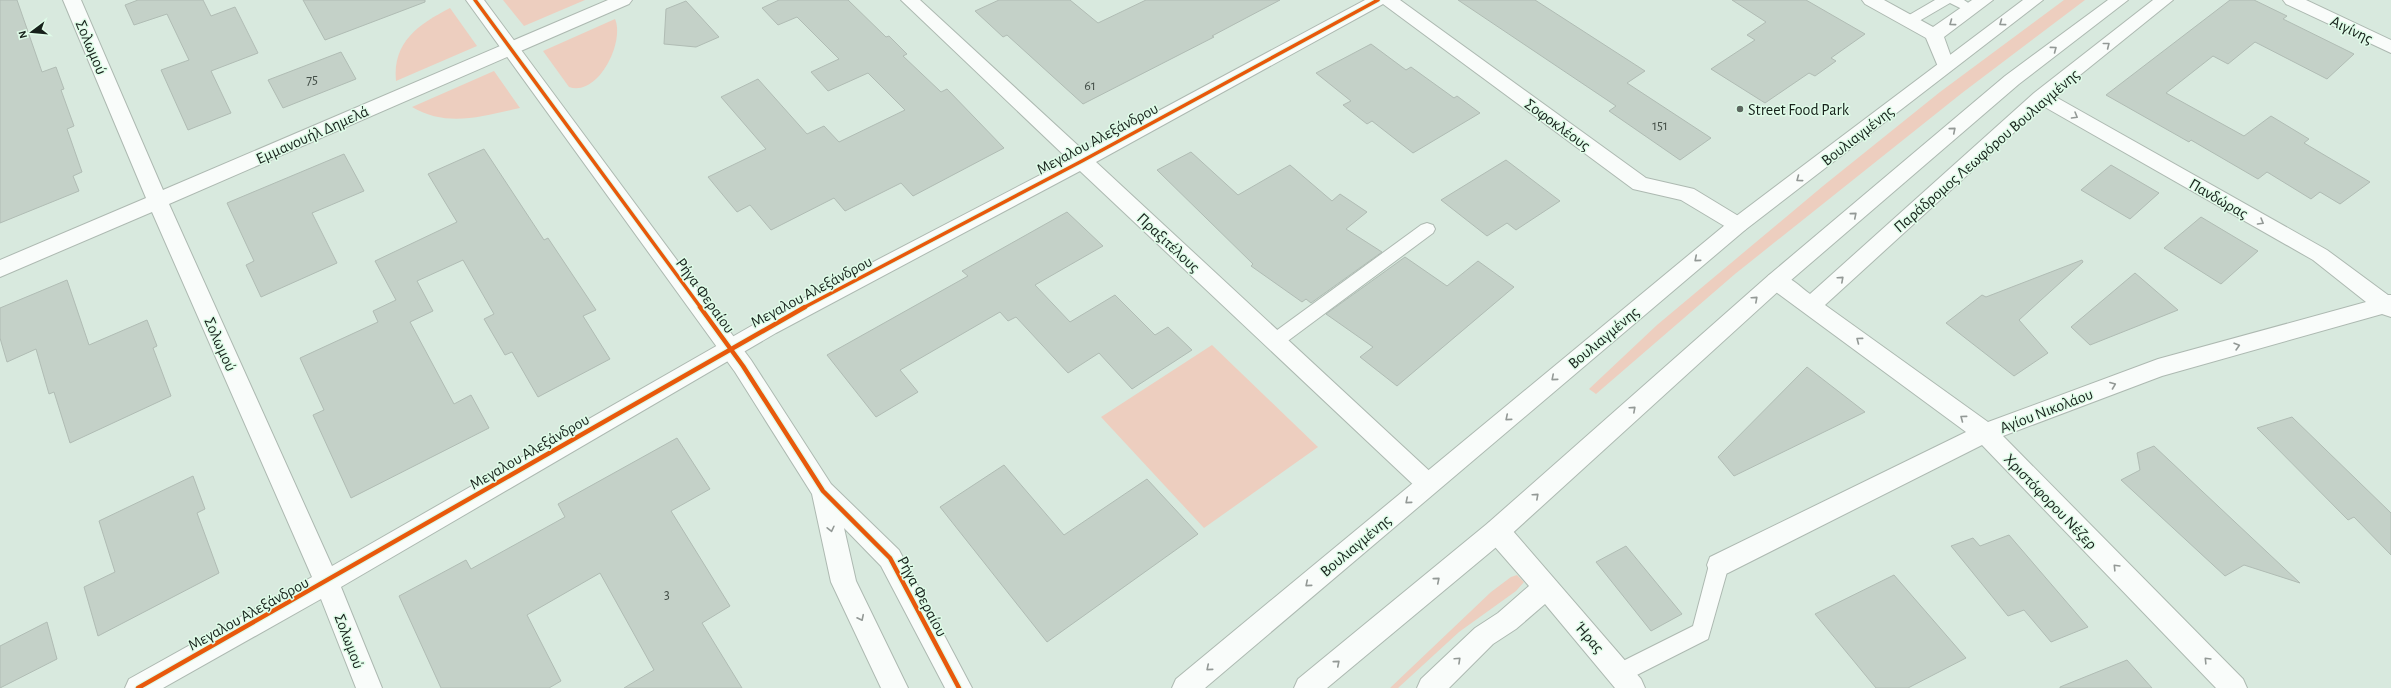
<svg xmlns="http://www.w3.org/2000/svg" width="2391" height="688" font-family="'Alegreya Sans',sans-serif">
<rect width="100%" height="100%" fill="#d8e9de"/>
<g fill="#edcebf">
<polygon points="503,0 585,0 524,26"/>
<polygon points="2064,0 2085,0 1962,93 1735,274 1596,394 1589,389 1657,325 1823,186 1940,92"/>
<path d="M450 8 477 46 396 81C392 42 419 24 450 8Z"/>
<path d="M615 19C625 42 598 97 569 87L543 51Z"/>
<path d="M494 71 520 108C482 116 448 128 412 107Z"/>
<polygon points="1212,345 1318,447 1204,528 1101,417"/>
<polygon points="1517,575 1524,582 1516,591 1459,632 1398,688 1390,688 1491,592 1511,577"/>
</g>
<g fill="#c4d1c8" stroke="#b0bcb4">
<polygon points="0,0 17,0 42,72 56,67 64,89 61,90 74,126 67,129 82,172 73,176 79,191 0,223"/>
<polygon points="138,0 203,0 211,16 235,7 258,53 211,71 231,113 188,130 161,70 189,60 167,14 134,25 125,5"/>
<polygon points="303,0 425,0 425,2 325,40"/>
<polygon points="779,0 848,0 886,37 889,36 907,54 903,56 941,92 947,89 1004,148 913,196 901,183 845,211 834,198 771,230 750,205 737,212 708,177 766,149 721,97 758,79 807,134 824,126 839,142 905,110 868,73 828,91 811,72 839,59 797,17 778,25 762,8"/>
<polygon points="999,0 1070,0 1098,23 1146,0 1280,0 1212,36 1214,37 1083,104 1007,35 1003,37 975,11"/>
<polygon points="1458,0 1535,0 1645,71 1627,83 1711,138 1680,160 1609,111 1616,106"/>
<polygon points="1732,0 1806,0 1865,34 1831,58 1836,61 1815,76 1809,73 1765,103 1711,69 1755,40 1747,35 1766,22"/>
<polygon points="2230,0 2254,0 2287,16 2283,19 2354,54 2327,79 2255,42 2228,64 2213,56 2166,93 2244,136 2271,116 2309,139 2304,143 2370,182 2340,204 2320,192 2311,199 2267,172 2258,179 2191,140 2189,142 2106,95"/>
<polygon points="686,1 719,37 696,47 664,44 666,9"/>
<polygon points="1371,44 1406,70 1411,67 1454,98 1457,96 1480,113 1413,153 1372,121 1367,124 1343,105 1351,101 1316,73"/>
<polygon points="341,52 356,79 283,108 268,80"/>
<polygon points="484,149 544,240 548,238 596,310 583,316 610,359 538,397 512,352 505,355 484,319 494,314 463,260 417,281 433,311 410,322 454,404 471,395 489,428 351,498 313,415 324,410 300,358 378,322 373,311 396,300 375,261 457,222 428,174"/>
<polygon points="1191,152 1238,195 1290,165 1332,201 1340,194 1367,212 1346,229 1382,252 1311,303 1306,299 1302,302 1251,266 1253,264 1157,170"/>
<polygon points="344,154 364,191 312,213 337,263 261,297 246,265 254,261 227,203"/>
<polygon points="1506,160 1560,201 1516,230 1507,223 1487,236 1441,200"/>
<polygon points="2111,165 2159,193 2130,219 2081,190"/>
<polygon points="1067,212 1103,246 1035,285 1070,322 1115,295 1155,335 1168,327 1192,350 1132,389 1099,353 1068,373 1016,317 1008,321 1000,312 900,370 918,392 876,417 827,355 968,276 962,271"/>
<polygon points="2201,217 2258,251 2221,284 2164,248"/>
<polygon points="1405,257 1447,286 1478,261 1514,287 1397,386 1360,357 1373,347 1326,314"/>
<polygon points="2082,260 2083,262 2019,320 2048,353 2014,376 1946,323 1982,295 1986,297"/>
<polygon points="2135,273 2178,310 2090,345 2071,327"/>
<polygon points="67,280 89,345 147,320 157,346 153,348 171,396 70,443 54,392 49,394 36,349 7,362 0,338 0,308"/>
<polygon points="1807,367 1865,412 1734,476 1718,457"/>
<polygon points="2292,417 2391,513 2391,555 2354,517 2348,520 2257,428"/>
<polygon points="677,438 710,489 671,511 730,606 702,623 742,688 624,688 654,670 600,573 527,615 561,681 549,688 441,688 399,596 466,560 471,569 565,517 558,504"/>
<polygon points="2154,446 2300,583 2244,565 2225,576 2121,480 2140,470 2137,453"/>
<polygon points="1004,465 1064,535 1147,479 1198,534 1047,642 940,507"/>
<polygon points="193,476 205,509 197,513 219,573 98,636 84,587 115,572 99,521"/>
<polygon points="2009,535 2088,627 2051,642 2024,610 2008,616 1951,546 1973,538 1980,546"/>
<polygon points="1626,546 1682,614 1651,631 1596,562"/>
<polygon points="1894,575 1966,658 1908,688 1876,688 1815,614"/>
<polygon points="47,622 57,659 0,688 0,646"/>
<polygon points="2127,660 2152,688 2060,688 2060,687"/>
</g>
<g fill="none" stroke-linecap="round" stroke-linejoin="round">
<defs>
<g id="lane">
<polygon points="1935,0 1964,0 1977,9 1970,13 1950,3 1914,24 1904,24 1902,21 1904,18"/>
<polygon points="1427,223 1433,225 1435,229 1433,233 1281,346 1275,348 1269,346 1267,341 1269,336 1421,225"/>
<polygon points="1719,556 1726,559 1729,565 1708,639 1627,680 1620,683 1613,680 1610,673 1613,666 1693,626 1709,565 1712,559"/>
</g>
<g id="street">
<polygon points="63,0 81,0 163,190 608,0 632,0 629,4 169,204 332,566 760,321 1069,160 901,0 920,0 1084,151 1365,0 1400,0 1646,178 1694,189 1745,220 1748,225 1745,230 1738,232 1731,230 1681,200 1633,189 1383,4 1096,162 1436,477 1440,484 1436,491 1428,494 1420,491 1080,171 776,333 341,587 382,688 356,688 321,599 163,688 125,688 129,679 312,577 152,212 0,277 0,260 146,198"/>
<polygon points="1862,0 1884,0 1933,27 1972,0 1993,0 1944,37 1954,65 1951,69 1945,71 1939,69 1926,38 1865,4"/>
<path d="M2153 0H2173L2054 96 2327 250 2388 295H2391V317L2382 314 2162 376 2003 436 2243 679 2247 688H2216L1982 445 1728 573 1719 576 1710 573 1707 565 1710 557 1966 432 1769 287 1765 281 1769 275C1784 270 1798 285 1810 294L2034 93ZM2043 106 2313 260 2366 302 2158 359 1988 422 1825 305Z"/>
<polygon points="2283,0 2306,0 2391,40 2391,53 2286,4"/>
<polygon points="1497,520 1506,523 1641,679 1645,688 1615,688 1545,604 1516,629 1493,644 1449,688 1417,688 1421,679 1475,628 1498,613 1529,586 1488,539 1485,531 1488,523"/>
</g>
<polygon id="secondary" points="466,0 484,0 751,360 831,484 899,550 972,688 945,688 881,566 844,528 856,581 908,688 881,688 831,582 812,494 735,372"/>
<g id="primary">
<polygon points="2023,0 2043,0 1745,230 1205,688 1172,688 1176,679 1731,220"/>
<polygon points="2108,0 2128,0 2019,84 1783,287 1506,539 1327,688 1294,688 1298,679 1488,523 1769,275 2005,76"/>
</g>
</defs>
<use href="#lane" stroke="#adb9b1" stroke-width="2"/>
<use href="#street" stroke="#adb9b1" stroke-width="2"/>
<use href="#secondary" stroke="#adb9b1" stroke-width="2"/>
<use href="#primary" stroke="#adb9b1" stroke-width="2"/>
<use href="#lane" fill="#f9fcfa" fill-rule="evenodd"/>
<use href="#street" fill="#f9fcfa" fill-rule="evenodd"/>
<use href="#secondary" fill="#f9fcfa" fill-rule="evenodd"/>
<use href="#primary" fill="#f9fcfa" fill-rule="evenodd"/>
<defs>
<g id="cycleway-far1">
<polyline points="475,0 701,308"/>
<polyline points="803,308 1082,161 1378,0"/>
</g>
<g id="cycleway">
<polyline points="700,307 743,366 823,491 890,558 959,688"/>
<polyline points="138,688 805,307"/>
</g>
</defs>
<use href="#cycleway-far1" stroke="#dffce8" stroke-width="5.5"/>
<use href="#cycleway" stroke="#dffce8" stroke-width="7"/>
<use href="#cycleway-far1" stroke="#e8590c" stroke-width="3.5"/>
<use href="#cycleway" stroke="#e8590c" stroke-width="4.5"/>
</g>
<defs><path id="oneway-chevron" d="M-2-3.5L2.5 0L-2 3.5" fill="none" stroke-width="1.6" stroke-linecap="round" stroke-linejoin="round"/></defs>
<g stroke="#939996">
<use href="#oneway-chevron" transform="translate(1952 23) rotate(144)"/>
<use href="#oneway-chevron" transform="translate(2002 23) rotate(144)"/>
<use href="#oneway-chevron" transform="translate(2107 45) rotate(-38)"/>
<use href="#oneway-chevron" transform="translate(2054 49) rotate(-37)"/>
<use href="#oneway-chevron" transform="translate(2075 116) rotate(30)"/>
<use href="#oneway-chevron" transform="translate(1953 130) rotate(-40)"/>
<use href="#oneway-chevron" transform="translate(1799 179) rotate(143)"/>
<use href="#oneway-chevron" transform="translate(1854 215) rotate(-40)"/>
<use href="#oneway-chevron" transform="translate(2261 222) rotate(30)"/>
<use href="#oneway-chevron" transform="translate(1697 259) rotate(140)"/>
<use href="#oneway-chevron" transform="translate(1841 279) rotate(-42)"/>
<use href="#oneway-chevron" transform="translate(1755 299) rotate(-42)"/>
<use href="#oneway-chevron" transform="translate(1859 340) rotate(-143)"/>
<use href="#oneway-chevron" transform="translate(2237 346) rotate(-16)"/>
<use href="#oneway-chevron" transform="translate(1554 378) rotate(139)"/>
<use href="#oneway-chevron" transform="translate(2113 385) rotate(-21)"/>
<use href="#oneway-chevron" transform="translate(1633 409) rotate(-42)"/>
<use href="#oneway-chevron" transform="translate(1508 418) rotate(140)"/>
<use href="#oneway-chevron" transform="translate(1963 418) rotate(-143)"/>
<use href="#oneway-chevron" transform="translate(1536 496) rotate(-42)"/>
<use href="#oneway-chevron" transform="translate(1408 501) rotate(140)"/>
<use href="#oneway-chevron" transform="translate(831 529) rotate(77)"/>
<use href="#oneway-chevron" transform="translate(2116 567) rotate(-134)"/>
<use href="#oneway-chevron" transform="translate(1437 580) rotate(-40)"/>
<use href="#oneway-chevron" transform="translate(1308 584) rotate(140)"/>
<use href="#oneway-chevron" transform="translate(861 618) rotate(64)"/>
<use href="#oneway-chevron" transform="translate(1458 660) rotate(-43)"/>
<use href="#oneway-chevron" transform="translate(2207 660) rotate(-134)"/>
<use href="#oneway-chevron" transform="translate(1337 663) rotate(-40)"/>
<use href="#oneway-chevron" transform="translate(1209 668) rotate(140)"/>
</g>
<circle fill="#5b675f" stroke="#dffce8" stroke-width="1.5" cx="1740" cy="109" r="4"/>
<g text-anchor="middle" stroke-width="3" stroke-linejoin="round" paint-order="stroke">
<g font-size="14" fill="#434e47">
<text x="312" y="84">75</text>
<text x="1090" y="90">61</text>
<text x="1660" y="130">151</text>
<text x="667" y="599">3</text>
</g>
<g font-size="16" fill="#17211b" stroke="#dffce8">
<text transform="translate(2352 29) rotate(26)" y="6">Αιγίνης</text>
<text transform="translate(92 47) rotate(67)" y="6">Σολωμού</text>
<text transform="translate(1558 124) rotate(36)" y="6">Σοφοκλέους</text>
<text transform="translate(312 134) rotate(-24)" y="6">Εμμανουήλ Δημελά</text>
<text transform="translate(1857 135) rotate(-38)" y="6">Βουλιαγμένης</text>
<text transform="translate(1097 138) rotate(-28)" y="6">Μεγαλου Αλεξάνδρου</text>
<text transform="translate(1986 150) rotate(-41)" y="6">Παράδρομος Λεωφόρου Βουλιαγμένης</text>
<text transform="translate(2219 198) rotate(30)" y="6">Πανδώρας</text>
<text transform="translate(1169 242) rotate(43)" y="6">Πραξιτέλους</text>
<text transform="translate(811 291) rotate(-28)" y="6">Μεγαλου Αλεξάνδρου</text>
<text transform="translate(706 295) rotate(54)" y="6">Ρήγα Φεραίου</text>
<text transform="translate(1603 337) rotate(-40)" y="6">Βουλιαγμένης</text>
<text transform="translate(221 344) rotate(66)" y="6">Σολωμού</text>
<text transform="translate(2046 410) rotate(-21)" y="6">Αγίου Νικολάου</text>
<text transform="translate(529 451) rotate(-30)" y="6">Μεγαλου Αλεξάνδρου</text>
<text transform="translate(2051 501) rotate(46)" y="6">Χριστόφορου Νέζερ</text>
<text transform="translate(1355 545) rotate(-40)" y="6">Βουλιαγμένης</text>
<text transform="translate(923 596) rotate(62)" y="6">Ρήγα Φεραίου</text>
<text transform="translate(248 613) rotate(-29)" y="6">Μεγαλου Αλεξάνδρου</text>
<text transform="translate(1590 637) rotate(49)" y="6">Ήρας</text>
<text transform="translate(350 641) rotate(69)" y="6">Σολωμού</text>
</g>
<g font-size="16" fill="#17211b" stroke="#dffce8" text-anchor="start">
<text x="1748" y="115">Street Food Park</text>
</g>
</g>
<g transform="translate(32 32) rotate(254)" stroke="#dffce8" stroke-width="3" paint-order="stroke">
<path d="M0-3L7 15L0 10L-7 15Z" fill="#17211b"/>
<text y="-6" font-size="11" font-weight="bold" text-anchor="middle" fill="#17211b">N</text>
</g>
</svg>
